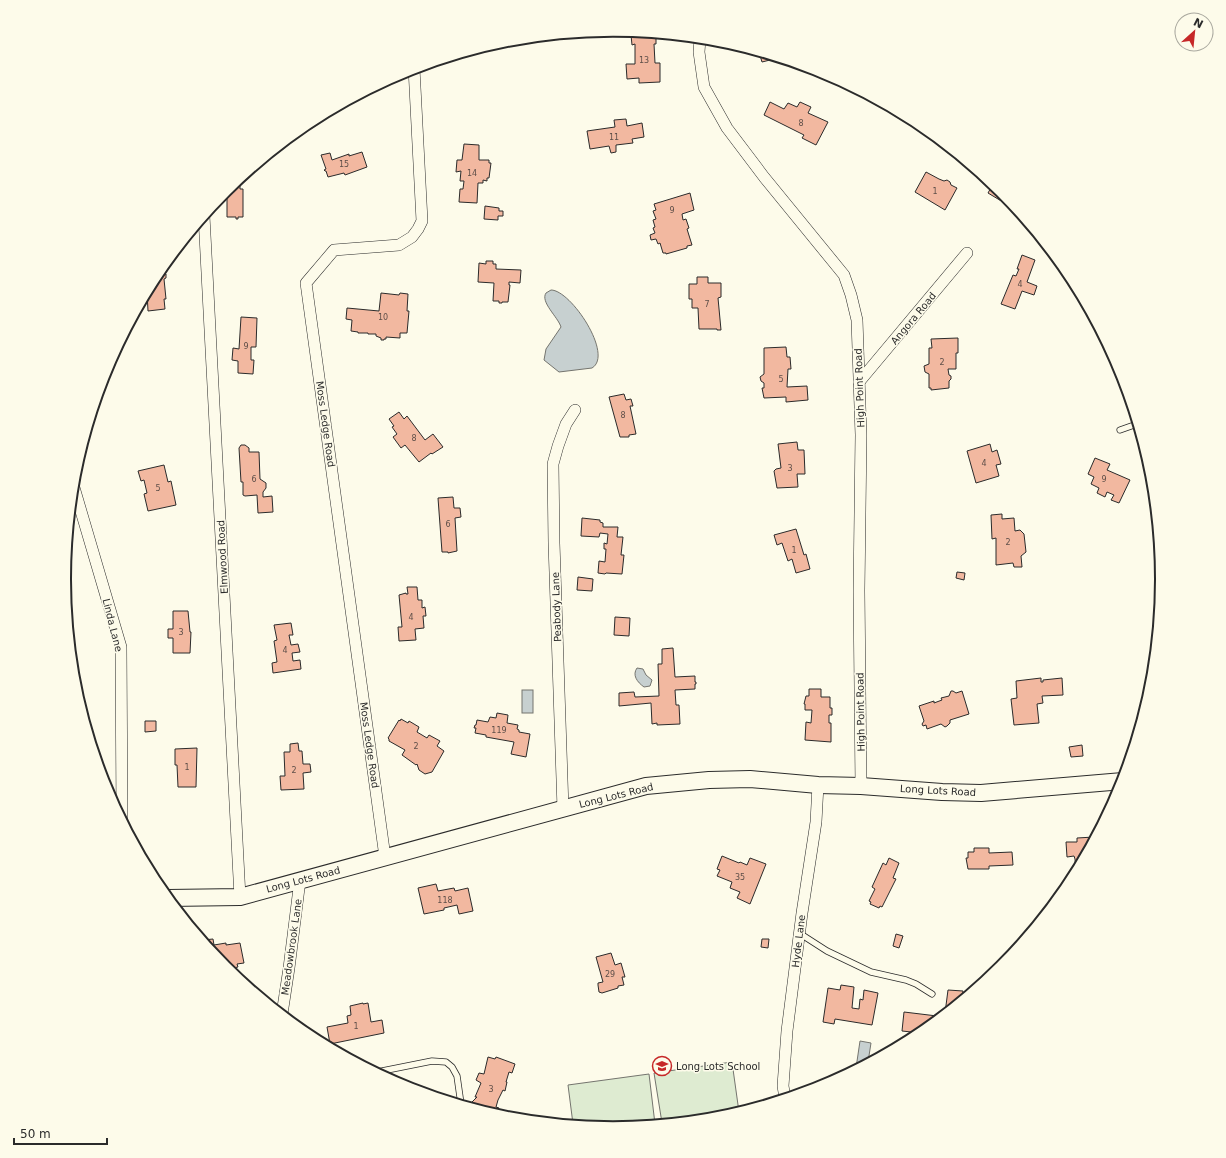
<svg xmlns="http://www.w3.org/2000/svg" width="1226" height="1158" font-family="'DejaVu Sans',sans-serif">
<rect width="100%" height="100%" fill="#fdfbea"/>
<g fill="#deebd1" stroke="#74746e">
<polygon points="732,1062 739,1112 720,1117 662,1123 654,1073"/>
<polygon points="649,1074 655,1124 613,1128 573,1124 568,1085"/>
</g>
<g fill="#c7d0d0" stroke="#74746e">
<path d="M551 290C571 290 614 355 592 368L559 372 544 360 546 349 561 327C558 317 540 302 546 293Z"/>
<path d="M637 668 643 669 646 675 652 680 650 686 644 687C637 682 632 675 637 668Z"/>
<rect x="522" y="690" width="11" height="23"/>
<polygon points="860,1041 871,1043 868,1062 857,1068 856,1068"/>
</g>
<g fill="#f2b8a0" stroke="#2b2b2b">
<polygon points="656,34 656,44 654,44 655,63 660,63 660,82 639,83 639,78 627,79 626,64 635,64 635,44 632,45 631,35"/>
<polygon points="759,52 778,58 762,62"/>
<polygon points="770,102 784,109 788,103 797,107 800,102 811,107 808,113 828,122 816,145 802,138 804,135 764,115"/>
<polygon points="626,119 627,126 642,123 644,137 632,139 633,143 616,145 616,152 611,153 609,146 590,149 587,131 615,127 614,120"/>
<polygon points="464,144 479,145 479,160 489,160 489,163 491,163 489,178 487,178 487,181 483,180 483,183 478,183 477,203 459,202 460,189 463,189 464,181 460,181 461,171 456,172 457,160 462,160"/>
<polygon points="362,152 367,167 345,175 344,173 328,177 326,171 325,171 324,170 326,169 321,155 330,153 332,160 349,154 349,156"/>
<polygon points="926,172 939,179 944,181 947,180 950,182 951,185 957,188 945,210 915,192"/>
<polygon points="240,178 240,189 243,189 243,217 238,217 238,219 236,219 236,217 227,217 227,189 231,189 231,186"/>
<polygon points="993,184 1001,191 1012,204 1010,202 1008,205 988,193"/>
<polygon points="690,193 694,210 682,214 683,220 686,219 689,228 687,229 692,245 687,246 687,248 666,254 666,253 663,253 660,243 658,244 656,239 651,240 650,235 655,233 653,228 655,227 653,220 656,219 653,211 656,210 654,204"/>
<polygon points="485,206 499,208 499,211 503,211 503,216 498,216 498,220 484,219"/>
<polygon points="1022,255 1035,260 1027,282 1037,286 1034,295 1022,291 1015,309 1001,304 1013,275 1016,276 1019,269 1017,269"/>
<polygon points="486,261 493,261 493,264 496,264 496,269 521,270 520,283 509,282 509,285 510,285 508,302 502,302 502,303 499,303 499,301 493,301 494,283 478,282 479,263 486,264"/>
<polygon points="163,266 164,274 166,274 166,278 164,279 166,299 164,299 165,309 148,311 147,292 157,274"/>
<polygon points="697,277 708,277 708,283 721,283 721,297 718,298 721,330 717,330 717,329 699,329 698,308 692,308 692,299 689,299 689,284 697,284"/>
<polygon points="381,293 399,295 400,293 408,294 407,311 409,311 407,333 400,333 400,338 386,337 386,339 384,339 384,340 381,340 381,338 376,336 376,334 368,334 368,333 358,333 358,332 351,331 352,320 346,319 347,308 379,311"/>
<polygon points="241,317 257,318 256,347 251,347 251,360 254,360 253,374 238,373 238,361 232,360 233,348 239,349"/>
<polygon points="958,338 958,353 956,353 956,369 948,369 949,375 951,376 951,379 949,381 949,388 931,390 931,388 929,388 929,374 925,372 924,366 929,364 929,348 932,348 931,339"/>
<polygon points="786,347 787,357 790,357 791,369 788,369 787,387 807,386 808,400 786,402 786,397 764,398 762,388 764,388 764,383 761,381 760,377 764,374 764,348"/>
<polygon points="624,394 626,400 631,399 633,406 630,406 636,434 629,435 629,437 620,437 609,397"/>
<polygon points="399,412 404,419 407,416 425,440 433,434 443,447 432,454 431,453 419,462 405,445 401,448 393,437 397,434 392,427 394,426 389,419"/>
<polygon points="797,442 798,450 804,450 805,474 797,474 798,487 777,488 774,471 776,469 781,468 778,444"/>
<polygon points="990,444 992,452 997,450 1001,464 996,465 999,476 976,483 967,451"/>
<polygon points="241,445 245,445 249,448 249,452 259,452 260,479 266,483 266,488 263,492 263,497 272,496 273,512 258,513 257,495 245,496 243,495 243,482 241,482 239,448"/>
<polygon points="1095,458 1110,464 1107,470 1130,480 1119,503 1111,500 1114,495 1107,492 1105,497 1097,493 1099,488 1091,484 1094,477 1088,474"/>
<polygon points="164,465 168,482 171,481 176,505 148,511 144,494 147,493 144,480 141,481 138,471"/>
<polygon points="453,497 454,508 460,508 461,517 455,518 457,551 448,553 448,552 442,552 438,498"/>
<polygon points="1002,514 1002,519 1014,518 1015,531 1020,530 1024,534 1026,552 1021,556 1022,567 1014,567 1013,563 996,565 996,538 992,539 991,515"/>
<polygon points="582,518 600,520 600,522 603,523 603,527 618,527 617,537 623,537 621,555 624,555 622,574 606,573 605,574 598,573 599,561 605,562 606,549 604,549 604,543 607,544 608,534 600,533 599,537 581,536"/>
<polygon points="796,529 804,555 806,554 810,569 796,573 792,559 788,561 782,543 777,545 774,535"/>
<polygon points="957,572 965,573 964,580 956,578"/>
<polygon points="578,577 593,579 592,591 577,590"/>
<polygon points="407,587 417,587 418,600 422,600 422,608 425,607 426,616 423,616 424,628 415,629 416,640 399,641 398,627 402,627 399,595 406,593 406,594 408,594"/>
<polygon points="173,611 188,611 190,632 191,632 190,653 173,653 173,638 168,638 168,629 173,629"/>
<polygon points="615,617 630,618 629,636 614,635"/>
<polygon points="291,623 293,635 289,635 291,645 298,644 300,652 292,653 293,661 300,660 301,669 273,673 272,663 277,662 274,641 277,640 274,625"/>
<polygon points="673,648 675,677 695,676 695,682 696,682 696,684 695,684 695,689 675,690 676,705 679,705 680,724 657,725 657,723 652,724 651,703 619,706 619,693 634,692 635,697 659,696 658,664 662,664 662,649"/>
<polygon points="1041,678 1041,682 1043,682 1043,680 1062,678 1063,695 1042,696 1043,703 1037,704 1039,723 1014,725 1011,699 1017,698 1016,681"/>
<polygon points="809,689 821,689 821,697 830,697 830,708 832,708 832,715 829,715 829,723 831,723 831,742 805,740 806,722 811,723 812,710 805,710 805,704 804,704 806,696 809,696"/>
<polygon points="951,691 953,691 956,693 962,691 969,714 950,720 950,723 947,726 945,727 941,724 927,729 926,725 923,726 922,724 924,721 919,706 934,701 934,703 942,700 941,698 949,696"/>
<polygon points="497,713 508,715 507,723 518,725 517,729 519,730 519,732 530,734 526,757 511,754 514,742 486,737 486,735 475,733 476,728 474,728 475,725 476,725 477,720 488,722 490,717 496,718"/>
<polygon points="401,719 408,723 409,721 419,727 417,732 427,738 429,735 440,741 437,746 444,751 432,772 425,774 419,770 417,764 416,765 402,755 405,750 389,741 389,739 388,738 399,720 400,721"/>
<polygon points="145,721 156,721 156,731 145,732"/>
<polygon points="298,743 299,751 302,751 303,764 310,764 311,772 303,773 304,789 281,790 280,776 285,776 284,752 290,752 290,744"/>
<polygon points="1082,745 1083,756 1071,757 1069,747"/>
<polygon points="197,748 196,787 178,787 177,765 175,765 175,749"/>
<polygon points="1094,837 1076,873 1075,859 1074,856 1067,857 1066,842 1077,842 1077,838"/>
<polygon points="974,848 989,848 989,853 1012,852 1013,865 989,866 989,869 968,869 966,858 968,858 968,852 974,852"/>
<polygon points="722,856 739,863 740,862 747,865 750,858 766,864 750,904 737,898 740,892 730,888 732,882 717,876 720,870 717,869"/>
<polygon points="889,858 899,863 893,878 896,879 882,907 880,906 879,908 870,904 871,902 869,901 875,889 872,887 883,863 886,865"/>
<polygon points="436,884 438,891 454,888 455,891 468,888 473,911 459,914 457,905 444,908 444,910 424,914 418,888"/>
<polygon points="896,934 903,936 899,948 893,946"/>
<polygon points="213,939 214,945 226,943 226,945 240,943 244,963 237,964 238,967 229,969 227,960 226,960 226,962 220,962 203,940"/>
<polygon points="762,939 769,939 768,948 761,947"/>
<polygon points="611,953 615,965 621,963 625,977 622,977 624,985 618,986 618,988 602,993 599,992 598,985 598,983 603,982 596,957"/>
<polygon points="841,985 854,987 852,1008 859,1009 860,999 863,1000 864,990 878,993 872,1025 835,1019 834,1024 823,1022 828,988 840,990"/>
<polygon points="948,990 963,991 962,999 921,1033 902,1031 904,1012 937,1016 940,1012 945,1013"/>
<polygon points="363,1003 363,1004 368,1003 371,1022 382,1020 384,1033 330,1044 327,1027 348,1023 347,1016 351,1015 350,1006"/>
<polygon points="488,1057 495,1059 496,1057 515,1064 512,1073 509,1072 506,1082 507,1082 505,1091 503,1090 498,1100 496,1107 499,1108 495,1114 468,1106 477,1097 475,1097 481,1083 476,1080 479,1073 484,1074"/>
</g>
<g fill="none" stroke-linecap="round" stroke-linejoin="round">
<defs>
<g id="lane">
<polyline points="1120,430 1137,424"/>
<polyline points="799,933 827,951 871,972 906,980 916,984 932,994"/>
<polyline points="377,1072 432,1061 446,1062 452,1067 457,1076 461,1104"/>
</g>
<g id="street">
<polyline points="700,39 699,52 704,87 727,128 764,177 844,275 851,295 857,320 861,435 859,591 861,786"/>
<polyline points="204,216 240,897"/>
<polyline points="859,382 967,253"/>
<polyline points="73,484 121,647 122,819"/>
<polyline points="563,809 554,543 553,464 558,446 566,424 575,410"/>
<polyline points="385,857 306,283 334,250 399,245 412,237 418,229 422,221 414,68"/>
<polyline points="282,1014 289,968 300,880"/>
<polyline points="785,1098 783,1086 787,1031 802,913 816,822 818,785"/>
</g>
<polyline id="secondary" points="168,898 240,897 646,786 709,780 750,779 818,785 861,786 942,792 981,793 1123,781"/>
</defs>
<use href="#lane" stroke="#2b2b2b" stroke-width="7"/>
<use href="#street" stroke="#2b2b2b" stroke-width="12"/>
<use href="#secondary" stroke="#2b2b2b" stroke-width="18"/>
<use href="#lane" stroke="#fdfbea" stroke-width="5.5"/>
<use href="#street" stroke="#fdfbea" stroke-width="11"/>
<use href="#secondary" stroke="#fdfbea" stroke-width="16"/>
</g>
<defs>
<symbol id="school-ring" viewBox="-11 -11 22 22"><circle r="9.5" fill="#fdfbea" stroke="#c62828" stroke-width="1.5"/><path d="M0-5L7-2L0 1L-7-2ZM-4 1L0 2.5L4 1V4Q0 6-4 4Z" fill="#c62828"/></symbol>
</defs>
<g fill-rule="evenodd">
<use href="#school-ring" x="651" y="1055" width="22" height="22"/>
</g>
<g text-anchor="middle" stroke-width="3" stroke-linejoin="round" paint-order="stroke">
<g font-size="8" fill="#5d4e48">
<text x="644" y="63">13</text>
<text x="801" y="126">8</text>
<text x="614" y="140">11</text>
<text x="344" y="167">15</text>
<text x="472" y="176">14</text>
<text x="935" y="194">1</text>
<text x="672" y="213">9</text>
<text x="1020" y="287">4</text>
<text x="707" y="307">7</text>
<text x="383" y="320">10</text>
<text x="246" y="349">9</text>
<text x="942" y="365">2</text>
<text x="781" y="382">5</text>
<text x="623" y="418">8</text>
<text x="414" y="441">8</text>
<text x="984" y="466">4</text>
<text x="790" y="471">3</text>
<text x="254" y="482">6</text>
<text x="1104" y="482">9</text>
<text x="158" y="491">5</text>
<text x="448" y="527">6</text>
<text x="1008" y="545">2</text>
<text x="794" y="553">1</text>
<text x="411" y="620">4</text>
<text x="181" y="635">3</text>
<text x="285" y="653">4</text>
<text x="499" y="733">119</text>
<text x="416" y="749">2</text>
<text x="187" y="770">1</text>
<text x="294" y="773">2</text>
<text x="740" y="880">35</text>
<text x="445" y="903">118</text>
<text x="610" y="977">29</text>
<text x="356" y="1029">1</text>
<text x="491" y="1092">3</text>
</g>
<g font-size="10" fill="#2b2b2b" stroke="#fdfbea">
<text transform="translate(913 318) rotate(-50)" y="4">Angora Road</text>
<text transform="translate(859 388) rotate(-92)" y="4">High Point Road</text>
<text transform="translate(326 424) rotate(82)" y="4">Moss Ledge Road</text>
<text transform="translate(222 557) rotate(-93)" y="4">Elmwood Road</text>
<text transform="translate(556 607) rotate(-92)" y="4">Peabody Lane</text>
<text transform="translate(113 625) rotate(76)" y="4">Linda Lane</text>
<text transform="translate(860 712) rotate(-91)" y="4">High Point Road</text>
<text transform="translate(370 745) rotate(82)" y="4">Moss Ledge Road</text>
<text transform="translate(938 790) rotate(3)" y="4">Long Lots Road</text>
<text transform="translate(616 795) rotate(-14)" y="4">Long Lots Road</text>
<text transform="translate(303 879) rotate(-15)" y="4">Long Lots Road</text>
<text transform="translate(798 941) rotate(-83)" y="4">Hyde Lane</text>
<text transform="translate(291 947) rotate(-82)" y="4">Meadowbrook Lane</text>
</g>
<g font-size="10" fill="#2b2b2b" stroke="#fdfbea" text-anchor="start">
<text x="676" y="1070">Long Lots School</text>
</g>
</g>
<path d="M0 0H1226V1158H0ZM71 579a542 542 0 1 1 1084 0a542 542 0 1 1-1084 0Z" fill="#fdfbea" fill-rule="evenodd"/>
<path fill="none" stroke="#2b2b2b" stroke-width="2" d="M71 579a542 542 0 1 1 1084 0a542 542 0 1 1-1084 0Z"/>
<g transform="translate(1194 32) rotate(27)"><circle r="19" fill="#fdfbea" stroke="#a9a89e"/>
<path d="M0-3L7 15L0 10L-7 15Z" fill="#c62828"/>
<text y="-6" font-size="11" font-weight="bold" text-anchor="middle" fill="#2b2b2b">N</text>
</g>
<path d="M14 1138v6h93v-6" fill="none" stroke="#2b2b2b" stroke-width="2"/>
<text x="20" y="1138" font-size="12" fill="#2b2b2b" stroke="#fdfbea" stroke-width="3" paint-order="stroke">50 m</text>
</svg>
